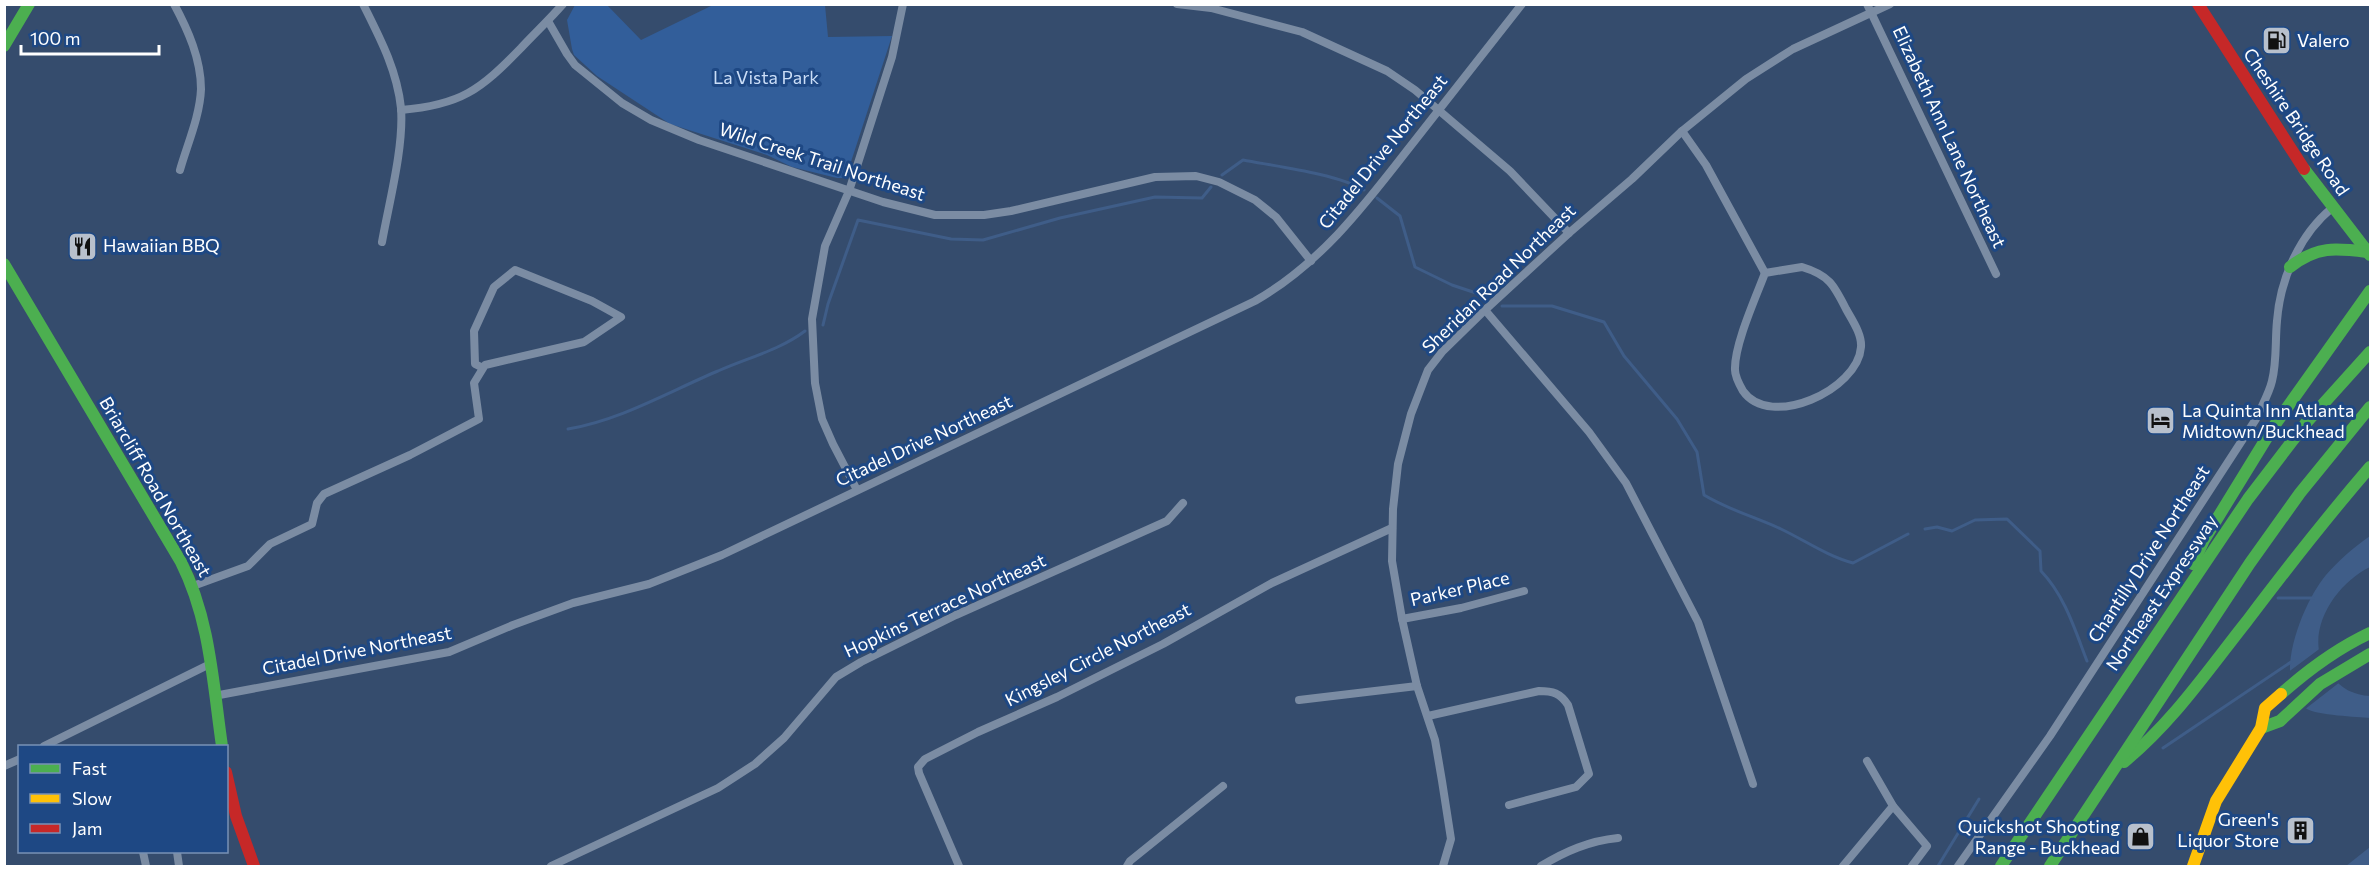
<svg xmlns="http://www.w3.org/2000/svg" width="2375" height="871" font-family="Commissioner,sans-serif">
<rect width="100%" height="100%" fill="#354c6d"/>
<polygon fill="#325e9a" points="575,5 607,5 641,40 713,5 825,5 828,37 892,36 847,174 842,178 837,178 792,167 767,155 670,124 597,76 574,55 572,49 567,20"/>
<g fill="#3f5d88">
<path d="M2370 536V567C2339 582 2309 623 2321 659 2323 665 2328 670 2331 675 2341 689 2354 695 2370 696V718C2358 717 2316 715 2307 709 2269 684 2303 602 2326 575 2339 560 2354 547 2370 536Z"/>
<polygon points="2370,847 2370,866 2346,866"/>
</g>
<polygon fill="#354c6d" points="2322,647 2331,672 2340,682 2304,710 2296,703 2290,690 2287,673"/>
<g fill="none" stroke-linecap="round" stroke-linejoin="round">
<g stroke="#3f5d88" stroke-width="3">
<path d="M1222 175 1243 160C1274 166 1338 174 1364 190"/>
<polyline points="1377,198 1400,216 1415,267 1452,285 1485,296"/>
<path d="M1502 306H1552L1604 322 1624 356 1677 419 1697 452 1704 495C1729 510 1755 517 1781 529 1806 541 1827 556 1853 563L1908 534"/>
<polyline points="823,325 828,304 858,220 951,239 983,240 1060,218 1155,197 1202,198 1211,187"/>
<path d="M568 429C621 420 668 392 718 371 747 358 780 350 805 331"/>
<path d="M1925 529 1937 527 1952 531 1975 520 2007 519 2040 551 2041 571C2065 596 2075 630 2087 661"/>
<polyline points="2278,598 2313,598"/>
<polyline points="2163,748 2291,662"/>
<polyline points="1938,866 1979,799"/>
</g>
<g stroke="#7b8ca3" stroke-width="8">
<path d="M174 4C188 30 201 59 201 89 200 116 187 145 180 170"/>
<path d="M363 4C380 38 397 70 401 108 404 147 389 203 382 242"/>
<polyline points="1177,4 1211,8 1302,32 1387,71 1415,90 1510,171 1569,233"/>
<polyline points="1867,4 1996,274"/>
<polyline points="548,21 567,54 575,65 622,103 651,120 699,140 883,202 935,215 984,215 1011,211 1155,177 1196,176 1219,182 1255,200 1276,217 1311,261"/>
<path d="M401 110C461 105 480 90 521 48 535 33 549 20 563 4"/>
<polyline points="1682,131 1706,165 1765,273"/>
<path d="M1802 267C1829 275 1834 285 1846 309 1852 320 1862 334 1861 347 1858 390 1770 430 1743 391 1739 384 1735 377 1735 370 1734 345 1756 297 1765 273Z"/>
<polyline points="1485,310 1589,432 1626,483 1698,622 1753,784"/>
<polyline points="857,490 833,444 822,419 815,383 812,319 825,246 849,191 892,57 903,4"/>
<polyline points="193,586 248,566 270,544 312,524 317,503 324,494 410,455 479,419 474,383 485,365 584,342 621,317 592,301 515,270 494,287 474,331 475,364 483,368"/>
<polyline points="1402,619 1461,608 1524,591"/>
<path d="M214 696 449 652 513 625 573 603 649 584 722 555 1255 301C1320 264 1364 206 1409 148 1447 100 1484 52 1522 4"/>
<polyline points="1299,700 1417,686"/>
<path d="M1428 716 1539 691C1553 691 1560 693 1568 705L1589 774 1576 787 1509 805"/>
<polyline points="44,746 210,664"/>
<polyline points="1867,761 1893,806 1927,846 1912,866"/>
<polyline points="4,766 20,759"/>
<polyline points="143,852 146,866"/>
<polyline points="177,852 179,866"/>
<polyline points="551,866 718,788 755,764 784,738 836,677 861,662 956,615 1167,521 1183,503"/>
<polyline points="959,866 919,773 918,767 925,759 978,732 1057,697 1163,644 1272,583 1392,528"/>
<polyline points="1127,866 1130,861 1223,786"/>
<polyline points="1443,866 1451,839 1442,781 1435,740 1417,686 1402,619 1392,561 1393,509 1398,464 1411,414 1428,370 1442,352 1485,310 1569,233 1632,179 1682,131 1746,79 1793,49 1890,4"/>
<path d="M1541 866C1566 851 1589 841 1618 838"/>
<polyline points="1843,866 1893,806"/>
<path d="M1958 866 2050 736 2256 419C2261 407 2269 394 2272 381 2277 361 2275 341 2277 321 2280 280 2299 235 2332 208"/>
</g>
<g stroke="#4caf50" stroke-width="12">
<polyline points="4,46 29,4"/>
<polyline points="2304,169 2370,255"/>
<path d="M4 264 181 562C210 619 213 684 222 746"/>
<path d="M2290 267C2317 246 2335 248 2367 252"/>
<polyline points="2193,564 2204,540 2274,426 2370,291"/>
<path d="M2281 694C2309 669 2336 649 2370 633"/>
<polyline points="2261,728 2280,721 2320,684 2370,654"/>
<path d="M2124 762C2173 722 2208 670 2247 621 2287 568 2327 517 2370 467"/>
<polyline points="2001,866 2248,499 2306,423 2370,352"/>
<polyline points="2050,866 2250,563 2300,493 2370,407"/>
</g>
<polyline stroke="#ffc107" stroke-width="12" points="2193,866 2216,801 2261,728 2265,708 2281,694"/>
<g stroke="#c62828" stroke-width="12">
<polyline points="2198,4 2304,169"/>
<polyline points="226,772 236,816 254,866"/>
</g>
</g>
<defs>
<symbol id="fuel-square" viewBox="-11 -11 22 22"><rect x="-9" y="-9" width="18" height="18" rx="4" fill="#b8c0cc" stroke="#1e4884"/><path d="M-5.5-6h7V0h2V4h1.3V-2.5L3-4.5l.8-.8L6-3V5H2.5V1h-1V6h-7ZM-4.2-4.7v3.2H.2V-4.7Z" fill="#111"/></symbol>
<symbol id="restaurant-square" viewBox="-11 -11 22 22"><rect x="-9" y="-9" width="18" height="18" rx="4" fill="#b8c0cc" stroke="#1e4884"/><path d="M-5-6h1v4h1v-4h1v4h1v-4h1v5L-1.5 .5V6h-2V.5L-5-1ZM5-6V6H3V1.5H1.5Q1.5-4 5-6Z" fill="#111"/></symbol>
<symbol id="hotel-square" viewBox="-11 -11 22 22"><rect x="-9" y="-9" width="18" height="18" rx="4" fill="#b8c0cc" stroke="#1e4884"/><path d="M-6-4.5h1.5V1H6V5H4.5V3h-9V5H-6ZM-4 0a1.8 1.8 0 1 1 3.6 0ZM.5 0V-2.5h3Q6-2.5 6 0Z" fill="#111"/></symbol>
<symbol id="building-square" viewBox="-11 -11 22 22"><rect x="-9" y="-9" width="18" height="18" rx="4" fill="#b8c0cc" stroke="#1e4884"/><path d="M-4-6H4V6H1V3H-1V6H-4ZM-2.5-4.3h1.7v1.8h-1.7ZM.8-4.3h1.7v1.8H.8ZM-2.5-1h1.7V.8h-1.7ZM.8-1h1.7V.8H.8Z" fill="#111"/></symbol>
<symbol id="shop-square" viewBox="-11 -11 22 22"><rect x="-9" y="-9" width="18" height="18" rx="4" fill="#b8c0cc" stroke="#1e4884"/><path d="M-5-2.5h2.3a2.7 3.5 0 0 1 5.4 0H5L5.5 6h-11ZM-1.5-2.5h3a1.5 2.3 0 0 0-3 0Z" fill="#111"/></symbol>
</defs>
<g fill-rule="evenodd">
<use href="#fuel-square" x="2260" y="24" width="33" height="33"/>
<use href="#restaurant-square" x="66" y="230" width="33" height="33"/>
<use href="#hotel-square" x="2144" y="404" width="33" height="33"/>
<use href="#building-square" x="2284" y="814" width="33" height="33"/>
<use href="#shop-square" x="2124" y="820" width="33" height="33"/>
</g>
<g text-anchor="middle" stroke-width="6" stroke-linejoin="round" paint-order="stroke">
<g font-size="18" fill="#fff" stroke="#1e4884" text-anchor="start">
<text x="2297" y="47">Valero</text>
<text x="103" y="252">Hawaiian BBQ</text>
<text x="2182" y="417">La Quinta Inn Atlanta<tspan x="2182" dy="21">Midtown/Buckhead</tspan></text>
<text x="2279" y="826" text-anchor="end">Green's<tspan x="2279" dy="21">Liquor Store</tspan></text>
<text x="2120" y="833" text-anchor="end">Quickshot Shooting<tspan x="2120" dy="21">Range - Buckhead</tspan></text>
</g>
<g font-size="18" fill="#caddf7" stroke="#1e4884">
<text x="766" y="84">La Vista Park</text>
</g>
<g font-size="18" fill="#fff" stroke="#1e4884">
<text transform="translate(2296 122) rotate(56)" y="6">Cheshire Bridge Road</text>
<text transform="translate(1949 137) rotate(65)" y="6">Elizabeth Ann Lane Northeast</text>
<text transform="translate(1383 152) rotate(-51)" y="6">Citadel Drive Northeast</text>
<text transform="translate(822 162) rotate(18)" y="6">Wild Creek Trail Northeast</text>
<text transform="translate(1499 279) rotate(-44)" y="6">Sheridan Road Northeast</text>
<text transform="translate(924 441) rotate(-25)" y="6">Citadel Drive Northeast</text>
<text transform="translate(155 487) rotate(60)" y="6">Briarcliff Road Northeast</text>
<text transform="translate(2149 554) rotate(-57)" y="6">Chantilly Drive Northeast</text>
<text transform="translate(1460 589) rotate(-13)" y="6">Parker Place</text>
<text transform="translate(2162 593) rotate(-56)" y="6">Northeast Expressway</text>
<text transform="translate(945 606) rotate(-25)" y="6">Hopkins Terrace Northeast</text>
<text transform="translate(357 651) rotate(-11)" y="6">Citadel Drive Northeast</text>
<text transform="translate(1098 655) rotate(-27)" y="6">Kingsley Circle Northeast</text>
</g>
</g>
<rect width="2375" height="871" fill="none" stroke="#ffffff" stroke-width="12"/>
<rect x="18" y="745" width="210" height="108" fill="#1e4884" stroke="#7891b5" stroke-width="1.5"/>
<rect x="30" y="764" width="30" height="9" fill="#4caf50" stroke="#7891b5" stroke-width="1.5"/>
<text x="72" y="775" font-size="18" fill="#ffffff">Fast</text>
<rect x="30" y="794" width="30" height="9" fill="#ffc107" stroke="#7891b5" stroke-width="1.5"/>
<text x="72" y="805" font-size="18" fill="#ffffff">Slow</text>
<rect x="30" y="824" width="30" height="9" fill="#c62828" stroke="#7891b5" stroke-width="1.5"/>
<text x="72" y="835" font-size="18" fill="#ffffff">Jam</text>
<path d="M21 45v9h138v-9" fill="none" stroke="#ffffff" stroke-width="3"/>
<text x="30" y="45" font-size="18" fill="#ffffff" stroke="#1e4884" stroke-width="4.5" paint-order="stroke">100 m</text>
</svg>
